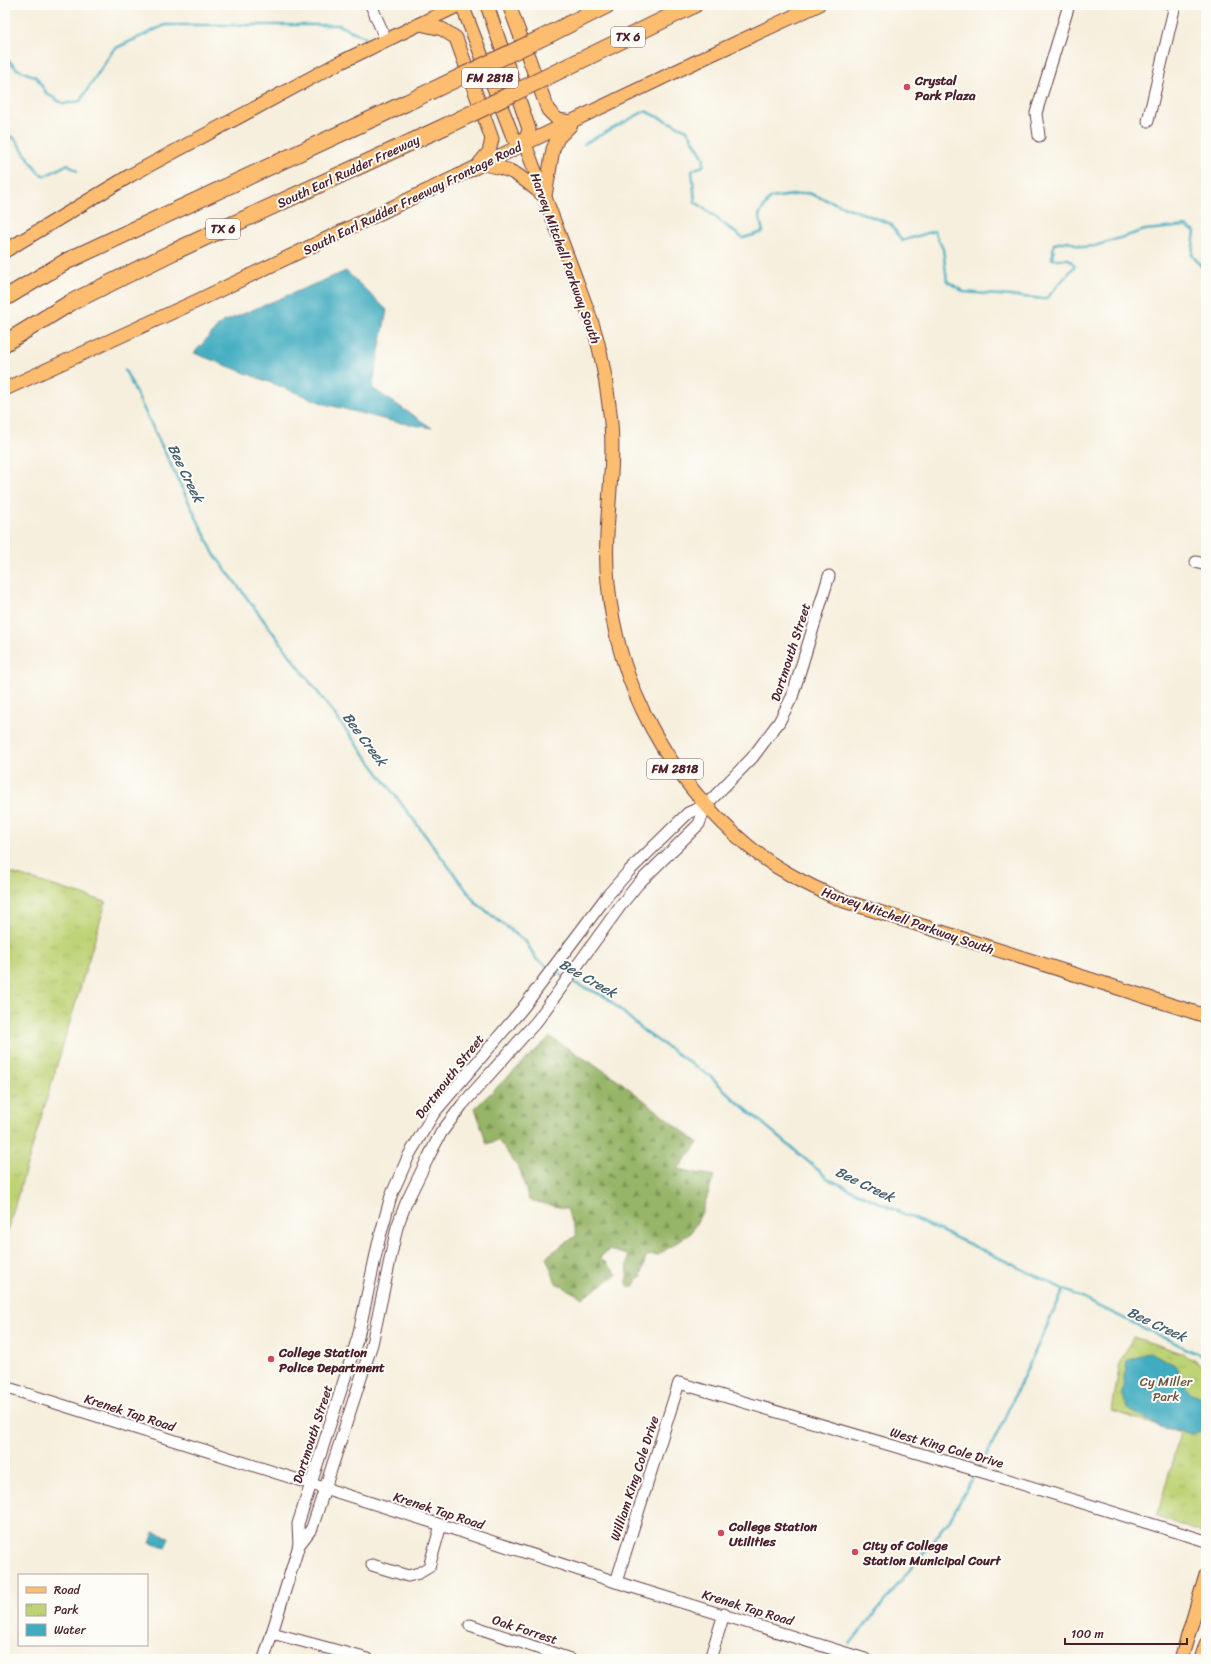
<svg xmlns="http://www.w3.org/2000/svg" width="1211" height="1664" font-family="Sriracha,sans-serif">
<defs>
<pattern id="forest-firs" width="22" height="20" patternUnits="userSpaceOnUse"><rect width="22" height="20" fill="#96b567"/><path d="M5 1l3.5 6h-7zM16 11l3.5 6h-7z" fill="#7c9355"/></pattern>
<pattern id="park-tufts" width="24" height="20" patternUnits="userSpaceOnUse"><rect width="24" height="20" fill="#bed376"/><path d="M3 7l-1-3M5 7V3M7 7l1-3M15 17l-1-3M17 17v-4M19 17l1-3" fill="none" stroke="#a5b566"/></pattern>
</defs>
<rect width="100%" height="100%" fill="#fdfcf7"/>
<filter id="ink" filterUnits="userSpaceOnUse"><feTurbulence type="fractalNoise" baseFrequency=".025" numOctaves="2"/><feDisplacementMap in="SourceGraphic" scale="8" xChannelSelector="R" yChannelSelector="G"/><feConvolveMatrix kernelMatrix="1 2 1 2 8 2 1 2 1" color-interpolation-filters="sRGB"/></filter>
<filter id="wash" filterUnits="userSpaceOnUse"><feTurbulence type="fractalNoise" baseFrequency=".012" numOctaves="4" result="noise"/><feDisplacementMap in="SourceGraphic" scale="16" xChannelSelector="R" yChannelSelector="G"/><feGaussianBlur stdDeviation="0.9" result="paint"/><feColorMatrix in="noise" values="0 0 0 0 0 0 0 0 0 0 0 0 0 0 0 0 0 1.4 0 .05"/><feComposite in="paint" operator="in"/></filter>
<g filter="url(#wash)">
<rect width="100%" height="100%" fill="#f6efdd"/>
<polygon fill="url(#forest-firs)" stroke="#706a49" points="550,1037 617,1079 698,1143 678,1169 714,1176 702,1212 691,1233 658,1255 646,1256 641,1278 637,1279 633,1287 629,1287 627,1283 628,1255 609,1250 600,1257 617,1274 583,1298 556,1283 546,1257 577,1235 567,1209 529,1200 520,1170 498,1140 487,1144 475,1108"/>
<g fill="url(#park-tufts)" stroke="#847950">
<polygon points="5,871 106,902 5,1238"/>
<polygon points="1133,1337 1182,1353 1206,1368 1205,1534 1157,1516 1180,1433 1112,1411 1120,1362"/>
</g>
<g fill="#41acc0" stroke="#466676">
<polygon points="346,271 387,310 372,388 432,428 395,422 325,404 194,353 221,323"/>
<polygon points="1150,1352 1175,1365 1190,1393 1206,1400 1206,1429 1193,1434 1161,1427 1127,1409 1122,1392 1127,1361"/>
<polygon points="154,1532 169,1537 165,1548 150,1543"/>
</g>
<g fill="none" stroke-linecap="round" stroke-linejoin="round">
<g stroke="#41acc0" stroke-width="2.5">
<polyline points="5,57 17,69 36,77 47,94 64,104 80,101 114,49 165,25 339,25 366,38"/>
<polyline points="5,134 14,138 39,173 45,176 68,164 77,171"/>
<path d="M584 144 645 111 687 130 704 158 703 166 692 170 695 202C712 213 726 227 743 238L763 232 759 215 770 198 808 193 891 224 902 241 934 231 943 249 947 281 964 292 1046 299 1075 266 1069 259H1052L1054 244 1068 241 1082 247 1095 246 1145 230 1186 226 1195 232 1192 255 1206 272"/>
<polyline points="125,370 214,554 476,903 526,942 537,960 549,967"/>
<polyline points="555,971 566,978"/>
<polyline points="570,981 606,997 645,1032 711,1077 734,1099 830,1180 993,1255 1206,1358"/>
<polyline points="979,1468 992,1445 1064,1289"/>
<polyline points="850,1644 949,1521 975,1474"/>
</g>
</g>
</g>
<g filter="url(#ink)">
<g fill="none" stroke-linecap="round" stroke-linejoin="round">
<defs>
<g id="minor">
<polyline points="371,5 386,40"/>
<polyline points="1148,121 1175,5"/>
<polyline points="1039,136 1036,113 1069,5"/>
<polyline points="1196,562 1206,565"/>
<polyline points="5,1387 441,1525 616,1582 865,1659"/>
<polyline points="299,1545 312,1528 372,1344 397,1227 406,1203 429,1156 441,1133 462,1105 537,1021 621,905 638,884 699,824 706,805"/>
<polyline points="372,1565 408,1576 419,1573 429,1567 441,1525"/>
<polyline points="616,1582 679,1383 989,1474 1206,1541"/>
<polyline points="470,1625 570,1659"/>
<polyline points="272,1633 368,1659"/>
<polyline points="264,1659 299,1545 298,1524 358,1337 379,1240 391,1196 409,1155 434,1113 522,1009 607,896 629,871 688,813 706,805 752,758 779,722 792,697 829,576"/>
<polyline points="710,1659 724,1614"/>
</g>
<g id="major">
<polyline points="462,5 513,137 525,144"/>
<path d="M487 5 529 129 525 144C540 185 556 226 571 266 580 290 589 312 596 336 603 361 607 388 610 413 617 470 602 526 608 583 617 686 669 779 747 845 775 869 808 885 841 900L1206 1016"/>
<polyline points="509,5 548,110 558,120 571,122"/>
<polyline points="420,24 442,29 456,38 492,139 489,152 479,164"/>
<path d="M484 164C515 170 519 175 543 195"/>
<polyline points="545,196 553,149 558,138 571,125"/>
<polyline points="5,251 131,175 335,65 459,5"/>
<polyline points="5,389 199,300 708,56 818,5"/>
<polyline points="1181,1659 1206,1575"/>
<polyline points="1201,1659 1206,1644"/>
</g>
<g id="highway">
<polyline points="550,34 607,5"/>
<polyline points="563,69 694,5"/>
<polyline points="5,298 67,261 406,103"/>
<polyline points="5,343 70,303 173,252 446,126"/>
</g>
</defs>
<use href="#minor" stroke="#643e46" stroke-width="13"/>
<use href="#major" stroke="#643e46" stroke-width="15"/>
<use href="#highway" stroke="#643e46" stroke-width="18"/>
<use href="#minor" stroke="#fff" stroke-width="11"/>
<use href="#major" stroke="#fcbd6f" stroke-width="13"/>
<use href="#highway" stroke="#fcbd6f" stroke-width="16"/>
<defs>
<g id="highway-bridge">
<polyline points="406,103 550,34"/>
<polyline points="446,126 563,69"/>
</g>
</defs>
<use href="#highway-bridge" stroke="#643e46" stroke-width="18" stroke-linecap="butt"/>
<use href="#highway-bridge" stroke="#fcbd6f" stroke-width="16"/>
</g>
</g>
<g fill="#d1495b" stroke="#fdfcf7" stroke-width="1.5">
<circle cx="907" cy="87" r="4"/>
<circle cx="271" cy="1359" r="4"/>
<circle cx="721" cy="1533" r="4"/>
<circle cx="855" cy="1552" r="4"/>
</g>
<g text-anchor="middle" stroke-width="4" stroke-linejoin="round" paint-order="stroke">
<g fill="#fdfcf7" stroke="#806168" stroke-width="1">
<rect x="611" y="27" width="34" height="20" rx="3"/>
<rect x="462" y="68" width="56" height="20" rx="3"/>
<rect x="206" y="219" width="34" height="20" rx="3"/>
<rect x="647" y="759" width="56" height="20" rx="3"/>
</g>
<g font-size="12" font-weight="bold" fill="#4a1f2b">
<text x="628" y="41">TX 6</text>
<text x="490" y="82">FM 2818</text>
<text x="223" y="233">TX 6</text>
<text x="675" y="773">FM 2818</text>
</g>
<g font-size="13" font-weight="bold" fill="#4a1f2b" stroke="#fdfcf7" text-anchor="start">
<text x="915" y="85">Crystal<tspan x="915" dy="15">Park Plaza</tspan></text>
<text x="279" y="1357">College Station<tspan x="279" dy="15">Police Department</tspan></text>
<text x="729" y="1531">College Station<tspan x="729" dy="15">Utilities</tspan></text>
<text x="863" y="1550">City of College<tspan x="863" dy="15">Station Municipal Court</tspan></text>
</g>
<g font-size="13" fill="#4a1f2b" stroke="#fdfcf7">
<text transform="translate(348 171) rotate(-25)" y="5">South Earl Rudder Freeway</text>
<text transform="translate(412 198) rotate(-26)" y="5">South Earl Rudder Freeway Frontage Road</text>
<text transform="translate(566 258) rotate(70)" y="5">Harvey Mitchell Parkway South</text>
<text transform="translate(790 652) rotate(-72)" y="5">Dartmouth Street</text>
<text transform="translate(908 920) rotate(19)" y="5">Harvey Mitchell Parkway South</text>
<text transform="translate(449 1076) rotate(-52)" y="5">Dartmouth Street</text>
<text transform="translate(130 1412) rotate(18)" y="5">Krenek Tap Road</text>
<text transform="translate(312 1434) rotate(-72)" y="5">Dartmouth Street</text>
<text transform="translate(947 1447) rotate(16)" y="5">West King Cole Drive</text>
<text transform="translate(634 1478) rotate(-72)" y="5">William King Cole Drive</text>
<text transform="translate(439 1510) rotate(18)" y="5">Krenek Tap Road</text>
<text transform="translate(748 1607) rotate(17)" y="5">Krenek Tap Road</text>
<text transform="translate(525 1629) rotate(18)" y="5">Oak Forrest</text>
</g>
<g font-size="13" fill="#6d5542" stroke="#fdfcf7">
<text x="1166" y="1386">Cy Miller<tspan x="1166" dy="15">Park</tspan></text>
</g>
<g font-size="14" font-style="italic" fill="#465e6e" stroke="#fdfcf7">
<text transform="translate(186 473) rotate(64)" y="5">Bee Creek</text>
<text transform="translate(365 739) rotate(53)" y="5">Bee Creek</text>
<text transform="translate(588 978) rotate(30)" y="5">Bee Creek</text>
<text transform="translate(865 1184) rotate(26)" y="5">Bee Creek</text>
<text transform="translate(1157 1324) rotate(25)" y="5">Bee Creek</text>
</g>
</g>
<rect width="1211" height="1664" fill="none" stroke="#fdfcf7" stroke-width="20"/>
<rect x="18" y="1574" width="130" height="72" fill="#fdfcf7" stroke="#b5a4a5"/>
<rect x="26" y="1587" width="20" height="6" fill="#fcbd6f" stroke="#b5a4a5"/>
<text x="54" y="1594" font-size="12" fill="#4a1f2b">Road</text>
<rect x="26" y="1604" width="20" height="12" fill="url(#park-tufts)" stroke="#b5a4a5"/>
<text x="54" y="1614" font-size="12" fill="#4a1f2b">Park</text>
<rect x="26" y="1624" width="20" height="12" fill="#41acc0" stroke="#b5a4a5"/>
<text x="54" y="1634" font-size="12" fill="#4a1f2b">Water</text>
<path d="M1065 1638v6h122v-6" fill="none" stroke="#4a1f2b" stroke-width="2"/>
<text x="1071" y="1638" font-size="12" fill="#4a1f2b" stroke="#fdfcf7" stroke-width="3" paint-order="stroke">100 m</text>
</svg>
